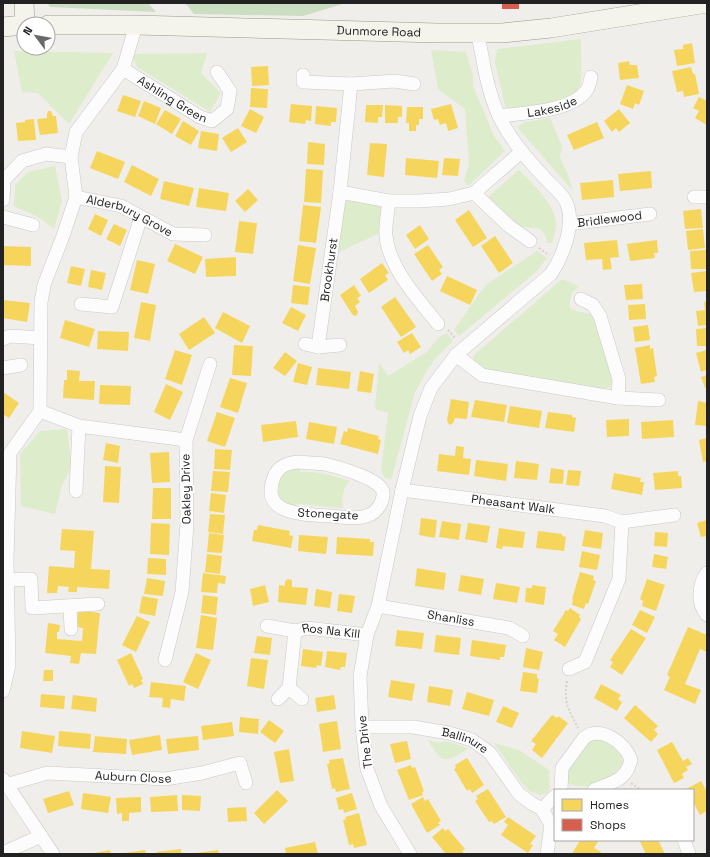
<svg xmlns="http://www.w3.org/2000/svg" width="710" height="857" font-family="'Space Grotesk',sans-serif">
<rect width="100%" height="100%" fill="#f0eeeb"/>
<g fill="#ddeccb">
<path d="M581 39C581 48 582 79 580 86 571 109 526 108 506 110L495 62 497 49Z"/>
<polygon points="431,50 466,52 473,75 473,86 494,136 505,151 468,186 464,181 469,164 465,109 438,89"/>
<polygon points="14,51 113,53 69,124 38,93 22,92"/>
<polygon points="207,53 201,73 221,93 210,112 137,67 132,54"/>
<polygon points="550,118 562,146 560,158 568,174 573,191 517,127 525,122"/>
<polygon points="55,166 62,201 54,229 40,218 14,206 15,185 28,172"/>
<path d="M519 170C532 183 555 204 556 224 556 230 554 238 552 243H547C545 219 526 233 514 224 505 216 496 206 488 197Z"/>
<polygon points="351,200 377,203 381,208 380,233 337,253 345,202"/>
<polygon points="537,251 547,258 537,271 459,336 454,330 479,294 487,284"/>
<path d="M562 279 579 286C571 293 569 297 570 308 582 316 588 308 597 321L613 381 610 387 602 390 483 369 475 364 473 356Z"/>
<polygon points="447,333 453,341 435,359 425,374 415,392 391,480 384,477 381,469 388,413 375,409 379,363 388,376 427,352 438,338"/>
<polygon points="67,429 72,467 62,485 55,514 21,506 20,454 40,431"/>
<path d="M300 467V472C317 471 334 476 350 481 342 490 342 496 343 508L297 504 294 507 285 505 278 497 277 479 283 472Z"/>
<path d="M602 738 618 752 625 764C616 773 600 783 588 786 582 787 575 786 569 784L566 778 568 769 589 739Z"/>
<path d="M428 740 439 743 446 741 462 746 468 749C444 763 443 765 428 740Z"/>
<polygon points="494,743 519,750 549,770 550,787 547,793 541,795 529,791 521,782"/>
</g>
<g fill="#cbdec1">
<polygon points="47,3 148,3 156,12 50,7"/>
<polygon points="185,3 346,3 303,16 194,14"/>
</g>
<g fill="#f6d55c">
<polygon points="692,43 695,63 677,66 674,50 683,49 683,45"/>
<polygon points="629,61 630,65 637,65 639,78 620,80 618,63"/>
<polygon points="268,66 269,85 252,86 251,67"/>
<polygon points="691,67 693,74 695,74 699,94 684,97 683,91 677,92 672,71"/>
<polygon points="627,85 644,91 639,105 635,103 633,109 620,104"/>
<polygon points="251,88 268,89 267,108 250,107"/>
<polygon points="123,95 141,101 135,117 117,111"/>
<polygon points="699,97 707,101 707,125 695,118 699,111 693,108"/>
<polygon points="144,101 161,108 155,124 138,116"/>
<polygon points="291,104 312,106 311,121 306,120 305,124 289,122"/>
<polygon points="451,104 458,128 448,131 446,123 440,125 438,119 434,120 431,109"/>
<polygon points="366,105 383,105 382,117 378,117 378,123 365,122"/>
<polygon points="385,105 402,106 402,117 398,117 398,123 385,123"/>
<polygon points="316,106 337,108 336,122 331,122 331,126 315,124"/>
<polygon points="407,107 423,107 423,119 419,119 419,125 416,125 416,131 409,131 409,123 406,123"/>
<polygon points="250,109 264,117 256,133 241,126"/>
<polygon points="619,109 630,123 619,132 616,128 612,132 604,121"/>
<polygon points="165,110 181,119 172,134 156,124"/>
<polygon points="48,111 51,111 53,116 56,116 58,133 40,135 37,119 47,118 47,114"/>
<polygon points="34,119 36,140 18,141 16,123 25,122 25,120"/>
<polygon points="183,121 199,131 191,145 175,136"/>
<polygon points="597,122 604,138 574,150 567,135"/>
<polygon points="238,128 247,142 231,152 222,138"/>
<polygon points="201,131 219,134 217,151 198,148"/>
<polygon points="308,142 325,144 324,165 307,164"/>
<polygon points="370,143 387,144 384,177 367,175"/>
<polygon points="97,151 125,162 118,179 90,168"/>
<polygon points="406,158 439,161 437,178 405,175"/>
<polygon points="444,158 460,159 458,176 442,175"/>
<polygon points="132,165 159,179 151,196 124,182"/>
<polygon points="306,169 323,170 321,203 304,202"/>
<polygon points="651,171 652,188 620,191 618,174"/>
<polygon points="613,180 614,197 582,200 580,183"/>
<polygon points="164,181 194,188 189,206 160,199"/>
<polygon points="199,188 229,193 226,211 196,207"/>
<polygon points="248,189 258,200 245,212 235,201"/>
<polygon points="303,205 321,207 316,243 299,241"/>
<polygon points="701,209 703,228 685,229 683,211"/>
<polygon points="469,210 487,238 473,247 455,220"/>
<polygon points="95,214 108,220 101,236 88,229"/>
<polygon points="239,221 257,223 253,254 235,252"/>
<polygon points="114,224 127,230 120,246 106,239"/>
<polygon points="420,225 429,239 415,249 406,235"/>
<polygon points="703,229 705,248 688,250 686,231"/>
<polygon points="495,236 513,263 499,273 481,246"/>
<polygon points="617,240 619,257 610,258 612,269 603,270 602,259 586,260 584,243"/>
<polygon points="657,240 658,253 654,253 655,258 630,261 627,244"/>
<polygon points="175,244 203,257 195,274 167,261"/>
<polygon points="298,245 316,248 310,284 293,281"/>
<polygon points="428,245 443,267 439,270 442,274 432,281 414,254"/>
<polygon points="3,246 31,247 31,266 3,265"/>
<polygon points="706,250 707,269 691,269 690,251"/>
<polygon points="236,257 236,276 206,277 205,259"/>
<polygon points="137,260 155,264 148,294 130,290"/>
<polygon points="382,263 389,273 385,275 388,280 369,293 360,279"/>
<polygon points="71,266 85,269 81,286 67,283"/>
<polygon points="91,270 106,273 102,290 88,287"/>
<polygon points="707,271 707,291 694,292 691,273"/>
<polygon points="447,276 477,290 470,305 440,291"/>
<polygon points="642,284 643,299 626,300 624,285"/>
<polygon points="293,285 310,287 308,305 291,303"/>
<polygon points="354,285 361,296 357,298 360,302 355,306 358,312 357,315 355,316 352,314 340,295"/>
<polygon points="395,297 416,327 401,337 381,307"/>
<polygon points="3,300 30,303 27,322 3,318"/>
<polygon points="707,301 707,325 698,326 696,311 705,310 704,302"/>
<polygon points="141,302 156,305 150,341 134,338"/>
<polygon points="645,304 646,319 629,320 628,305"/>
<polygon points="291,307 306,315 298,331 282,323"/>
<polygon points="223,312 250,326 242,343 215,328"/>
<polygon points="204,317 215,333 189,350 179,334"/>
<polygon points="65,320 95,329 89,347 60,338"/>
<polygon points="648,325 650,340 635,342 633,327"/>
<polygon points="707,328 707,346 697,346 696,329"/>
<polygon points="98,331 129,332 128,351 97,349"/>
<polygon points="412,333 421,347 410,354 408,350 404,353 397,342"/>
<polygon points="234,345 253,346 251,376 232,375"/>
<polygon points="650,345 650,349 653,348 657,376 654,377 655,382 641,384 635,348"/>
<polygon points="175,350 192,355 182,385 165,379"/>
<polygon points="707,350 707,370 701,372 696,353"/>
<polygon points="285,352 297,361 285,376 273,368"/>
<polygon points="298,363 312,367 307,385 293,382"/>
<polygon points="318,368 351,372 349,389 316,385"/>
<polygon points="67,370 80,371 79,381 95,381 94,400 63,398 64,380 67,380"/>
<polygon points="360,371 374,374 371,393 357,391"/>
<polygon points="707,375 707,387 705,388 701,377"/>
<polygon points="230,378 247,383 238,413 220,407"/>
<polygon points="166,384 183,392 170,420 154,412"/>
<polygon points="100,385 131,386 130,405 99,404"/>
<polygon points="3,392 19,403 9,418 3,414"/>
<polygon points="451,399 469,402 467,419 455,418 453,423 450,425 448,423 447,420"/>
<polygon points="475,400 507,405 504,422 471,417"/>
<polygon points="698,401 707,403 707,426 695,425"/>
<polygon points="510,406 542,411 539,428 507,423"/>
<polygon points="217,412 235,418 225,447 207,441"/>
<polygon points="548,412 572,415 572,417 576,418 574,432 545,428"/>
<polygon points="629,419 629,436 607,437 606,420"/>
<polygon points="673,420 674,437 642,439 641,422"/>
<polygon points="296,421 298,437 263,442 261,425"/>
<polygon points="309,422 337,427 334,444 306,439"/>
<polygon points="348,428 379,436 378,439 381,440 378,454 340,444 344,431 347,432"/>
<polygon points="707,438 707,461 703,462 699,440"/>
<polygon points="106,443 120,446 118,463 103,460"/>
<polygon points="456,446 464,447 463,458 471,459 469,475 437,471 439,454 455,456"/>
<polygon points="215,449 232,450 230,470 214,469"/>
<polygon points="169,452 170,482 152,483 150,453"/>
<polygon points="476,460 508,464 506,481 474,476"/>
<polygon points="516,461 539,464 537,480 514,478"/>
<polygon points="105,466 121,467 119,503 103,502"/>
<polygon points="551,468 564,470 563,484 549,483"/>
<polygon points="568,470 581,471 579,486 566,485"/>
<polygon points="213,471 230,472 228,492 211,491"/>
<polygon points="678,471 678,476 681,476 682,488 655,490 653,473"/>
<polygon points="614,473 641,478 640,482 644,482 642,495 611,489"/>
<polygon points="153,488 171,488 171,519 152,519"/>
<polygon points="211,493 226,495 224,513 209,511"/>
<polygon points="210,514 225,515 223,534 208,532"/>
<polygon points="421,518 437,520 435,538 419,535"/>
<polygon points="707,520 707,536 701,537 697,523"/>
<polygon points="442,521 461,524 459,540 439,537"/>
<polygon points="151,523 170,524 169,555 150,554"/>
<polygon points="468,523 490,526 487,543 465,539"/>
<polygon points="258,525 290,531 289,535 293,536 291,548 252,541 254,530 257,530"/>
<polygon points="499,528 525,532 523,548 503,546 502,549 496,548"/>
<polygon points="62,529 94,531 91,569 110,570 109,589 77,587 77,592 68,592 69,587 58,586 57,593 47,593 49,566 74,568 75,551 60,550"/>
<polygon points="585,530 603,533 601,549 582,546"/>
<polygon points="538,531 562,534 562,536 566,537 564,551 536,548"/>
<polygon points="655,532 668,533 667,547 654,546"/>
<polygon points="209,533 224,535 222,553 207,552"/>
<polygon points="299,535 328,537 326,554 298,551"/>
<polygon points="337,537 370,539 370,542 374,542 373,556 336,554"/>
<polygon points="582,551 600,555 597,570 579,567"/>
<polygon points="207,554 222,556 220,574 205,572"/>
<polygon points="654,554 668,557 666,569 652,567"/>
<polygon points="148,558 166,559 166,575 147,574"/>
<polygon points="417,568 446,573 444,590 415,586"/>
<polygon points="580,572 594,576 593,580 596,581 588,604 586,603 584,609 572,605 573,599 572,599"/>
<polygon points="203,573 226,576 225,584 218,583 217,593 201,592"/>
<polygon points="461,575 484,579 481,595 458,591"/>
<polygon points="147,578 165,581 163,596 144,594"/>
<polygon points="288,579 292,580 292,587 308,588 306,605 278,602 279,585 285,586 285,581"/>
<polygon points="647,579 665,585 656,611 642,606 643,601 640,599"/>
<polygon points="496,583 520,587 517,603 493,599"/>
<polygon points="265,585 269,602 253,606 250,589"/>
<polygon points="532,585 546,587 544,605 525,602 526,588 532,588"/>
<polygon points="316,589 332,592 330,608 314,606"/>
<polygon points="339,594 355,596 352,613 337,611"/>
<polygon points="203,595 218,597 216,615 201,613"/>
<polygon points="142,596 158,599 155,616 139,613"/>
<polygon points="570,608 580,615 579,617 581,619 565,647 554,640 558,634 553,631 566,610 568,611"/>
<polygon points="78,610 100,613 96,654 81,653 79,664 70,663 71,656 45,653 48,623 60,625 59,632 57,632 57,639 82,641 83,628 77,627"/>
<polygon points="640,610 655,617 647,633 632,625"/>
<polygon points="201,615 217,618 213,650 196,648"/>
<polygon points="137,616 150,622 136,652 122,645"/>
<polygon points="688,627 707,635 707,652 700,649 685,684 701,690 695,704 664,690 670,677 667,675"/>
<polygon points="631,629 646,638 622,675 610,667 613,662 610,660"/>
<polygon points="397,630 424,633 422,649 395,646"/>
<polygon points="436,635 461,638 459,655 434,652"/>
<polygon points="257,636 272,638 270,655 254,653"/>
<polygon points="472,640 506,645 504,657 500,657 500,660 470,656"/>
<polygon points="526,648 543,652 539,670 523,667"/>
<polygon points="303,649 323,652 321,666 317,665 316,668 301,666"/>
<polygon points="327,651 347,653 345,667 341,667 340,670 325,667"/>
<polygon points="131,653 143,679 141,680 143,684 134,688 132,684 129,686 117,660"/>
<polygon points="196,653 211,660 198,689 183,682"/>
<polygon points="251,658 268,660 264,689 247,686"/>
<polygon points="44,670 53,670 53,681 43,681"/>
<polygon points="523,672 537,674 537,678 539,679 537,693 520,691"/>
<polygon points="391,680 415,684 412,701 388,697"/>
<polygon points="151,682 186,686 184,701 171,699 170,708 162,707 163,698 149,697"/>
<polygon points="601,684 621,695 618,699 622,702 617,711 594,698"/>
<polygon points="429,686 453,690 450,706 427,702"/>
<polygon points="467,692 494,700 489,716 462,709"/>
<polygon points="41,694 65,696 64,709 40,707"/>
<polygon points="73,695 97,698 96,712 71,709"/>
<polygon points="334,695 336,709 317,712 315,698"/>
<polygon points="635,705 658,726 654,730 658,734 651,742 624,718"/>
<polygon points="503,706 519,713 512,728 496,722"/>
<polygon points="552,715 557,718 558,716 568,723 542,758 532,750 536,744 531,741"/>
<polygon points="240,717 259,719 258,734 239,732"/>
<polygon points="269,720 284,731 275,743 260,732"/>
<polygon points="337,721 341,749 323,752 319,724"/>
<polygon points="232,722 234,736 203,740 201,726"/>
<polygon points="22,731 55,736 52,753 20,748"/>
<polygon points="59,731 91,734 90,749 58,746"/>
<polygon points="160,735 162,750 132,755 129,740"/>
<polygon points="95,736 127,739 126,754 93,752"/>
<polygon points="198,736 199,750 168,754 166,739"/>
<polygon points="407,741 411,759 395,763 390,744"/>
<polygon points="672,742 683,761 688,758 692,764 686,767 688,770 682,774 684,778 674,783 657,750"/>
<polygon points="289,749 294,781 280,783 274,752"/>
<polygon points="343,758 350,789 336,792 335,788 332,789 327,764 330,763 329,760"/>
<polygon points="467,758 484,785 472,793 470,789 467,791 454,769 456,768 455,765"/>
<polygon points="411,765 412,768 415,767 424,791 422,792 423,795 409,800 397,770"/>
<polygon points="701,781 707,792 707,811 700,815 693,802 693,790 686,789"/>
<polygon points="488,789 506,817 494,824 492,821 489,822 475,801 478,799 476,796"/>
<polygon points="277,790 288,801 264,824 254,813"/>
<polygon points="69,791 74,805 48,813 43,799"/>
<polygon points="83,793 111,797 108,813 81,809"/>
<polygon points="352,793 357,809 344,813 343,809 339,810 336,798"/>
<polygon points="177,795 178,811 151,812 150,797"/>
<polygon points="182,795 201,796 200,811 182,810"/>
<polygon points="141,797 141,812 129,813 129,821 122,821 122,813 117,814 116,798"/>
<polygon points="423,797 425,801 428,799 441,821 438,823 440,825 427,833 411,804"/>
<polygon points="246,807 247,821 228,822 227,808"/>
<polygon points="359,813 367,845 354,848 353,844 349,845 343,820 346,819 345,817"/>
<polygon points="508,817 536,836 530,844 533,845 528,853 501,835 508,825 504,822"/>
<polygon points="443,828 445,831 448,829 465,849 462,851 464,853 463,854 446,854 432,837"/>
<polygon points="580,840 599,840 594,848 601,852 600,854 572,854"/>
<polygon points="639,840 658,840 665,854 646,854"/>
<polygon points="315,842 318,854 286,854 285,848"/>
<polygon points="181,849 181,854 157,854 156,852"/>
<polygon points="110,850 111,854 94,854 94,853"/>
<polygon points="145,850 146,854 124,854 124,853"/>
<polygon points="218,850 219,854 197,854 196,853"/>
</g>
<rect fill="#d6604d" x="502" y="3" width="17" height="6"/>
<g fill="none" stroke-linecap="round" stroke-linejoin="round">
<defs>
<g id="street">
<path id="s1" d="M123 69 200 117 212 121 227 109 230 91 217 72"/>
<polyline points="303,75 303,82 351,84 395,81 414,84"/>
<path id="s2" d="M499 116C524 113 570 112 586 91 589 88 590 82 591 77"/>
<polyline points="340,192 389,201 419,201 449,199 474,193 521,152"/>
<polyline points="474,193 509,226 530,241"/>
<path id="s3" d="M76 197 121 206 173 234 205 235"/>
<polyline points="694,197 707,197"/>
<polyline points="3,200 4,180 22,161 46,154 71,157"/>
<path d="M389 201C388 212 385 224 386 235 388 267 419 300 438 324"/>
<polyline points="3,217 33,225"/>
<path id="s4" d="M569 224 650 214"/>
<polyline points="581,299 593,305 600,316 619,379 618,398"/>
<polyline points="81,304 112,307 141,217"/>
<polyline points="3,339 10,336 41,338"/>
<polyline points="305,344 318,347 340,345"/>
<path id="s5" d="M318 347 340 192 351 84"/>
<polyline points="456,355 482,375 618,398 659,400"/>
<polyline points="3,368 21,365"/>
<polyline points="40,411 79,426 186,440"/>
<path d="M298 462C307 463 316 463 325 464 338 467 373 477 381 488 385 493 383 499 380 505 378 508 373 514 369 515 357 520 343 517 330 516 305 514 259 516 274 477 278 466 287 463 298 462Z"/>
<path id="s6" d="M402 490 605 516 622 522 674 515"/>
<polyline points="76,491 79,426"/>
<path d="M707 573C698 585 697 604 707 615"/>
<polyline points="7,580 31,579 32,608 98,604"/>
<polyline points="70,606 71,629"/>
<path id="s7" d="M378 606 509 628 523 636"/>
<path id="s8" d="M267 626 295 631 307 628 367 635"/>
<polyline points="165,660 182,592 187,524 186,440 210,364"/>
<polyline points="569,669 585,662 619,579 622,522"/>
<polyline points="289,688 302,699"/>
<polyline points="3,691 9,665 7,560 10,453 40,411 41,302 44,285 63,236 76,197 71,157 76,132 123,69 136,25"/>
<polyline points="278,699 289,688 295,631"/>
<path id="s9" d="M362 727H413L449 733 472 740 490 753 519 794 531 803 542 809 551 825 547 854"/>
<polyline points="3,779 53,854"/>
<path id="s10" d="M6 785 47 773 165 779 202 773 240 763 246 783"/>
<path d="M561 790 562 768 584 738C597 727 615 737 625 749 628 752 629 756 631 760 626 781 612 782 594 790"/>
<polyline points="542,809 555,796"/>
<polyline points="684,840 689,854"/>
<polyline points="3,853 41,836"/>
<path d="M410 854 381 806 367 769 362 727 360 676 367 635 378 606 402 490 420 416 431 388 456 355 551 274C563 256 576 223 566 202 562 193 551 185 544 177 528 160 509 138 499 116 487 90 483 61 478 34"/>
</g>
<g id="secondary">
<polyline points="24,3 25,24"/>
<path id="s11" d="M48 25H136L438 33H502L551 28 707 3"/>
<polyline points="3,27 24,25"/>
</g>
</defs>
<use href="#street" stroke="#c9c8c7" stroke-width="14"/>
<use href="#secondary" stroke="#999a82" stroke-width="20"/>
<g stroke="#dccecd" stroke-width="2" stroke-dasharray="2 2" stroke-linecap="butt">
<polyline points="539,248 549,255"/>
<polyline points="448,330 456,339"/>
<path d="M567 681C563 702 569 710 578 728"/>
<polyline points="631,783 641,790"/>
</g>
<use href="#street" stroke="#fdfcfc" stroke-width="13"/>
<use href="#secondary" stroke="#f4f4ed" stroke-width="19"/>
</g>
<g text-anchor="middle" stroke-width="4" stroke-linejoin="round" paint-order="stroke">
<g font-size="12" fill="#222" stroke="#fff">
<text dy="4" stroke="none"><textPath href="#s11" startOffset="331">Dunmore Road</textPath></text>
<text dy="4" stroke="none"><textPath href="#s1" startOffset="58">Ashling Green</textPath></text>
<text dy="4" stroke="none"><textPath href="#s2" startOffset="54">Lakeside</textPath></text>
<text dy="4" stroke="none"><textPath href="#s3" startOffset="57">Alderbury Grove</textPath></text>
<text dy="4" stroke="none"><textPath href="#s4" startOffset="41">Bridlewood</textPath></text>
<text dy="4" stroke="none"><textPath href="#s5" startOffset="78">Brookhurst</textPath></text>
<text transform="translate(186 489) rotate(-91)" y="4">Oakley Drive</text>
<text dy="4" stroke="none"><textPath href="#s6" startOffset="112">Pheasant Walk</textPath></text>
<text transform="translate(328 514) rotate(3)" y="4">Stonegate</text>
<text dy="4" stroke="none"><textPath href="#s7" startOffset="74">Shanliss</textPath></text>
<text dy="4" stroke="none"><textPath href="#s8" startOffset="65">Ros Na Kill</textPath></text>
<text transform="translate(365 742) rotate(-97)" y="4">The Drive</text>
<text dy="4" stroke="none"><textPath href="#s9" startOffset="105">Ballinure</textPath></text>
<text dy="4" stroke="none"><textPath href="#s10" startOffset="129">Auburn Close</textPath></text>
</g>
</g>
<rect width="710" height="857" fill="none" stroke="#222222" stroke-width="8"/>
<rect x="554" y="789" width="140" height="52" fill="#ffffff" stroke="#a7a7a7"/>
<rect x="562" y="799" width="20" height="12" fill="#f6d55c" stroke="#a7a7a7"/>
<text x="590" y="809" font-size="12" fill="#222222">Homes</text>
<rect x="562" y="819" width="20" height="12" fill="#d6604d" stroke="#a7a7a7"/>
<text x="590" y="829" font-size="12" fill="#222222">Shops</text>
<g transform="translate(36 36) rotate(302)"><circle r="19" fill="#ffffff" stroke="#a7a7a7"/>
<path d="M0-3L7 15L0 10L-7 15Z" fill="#6a6968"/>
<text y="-6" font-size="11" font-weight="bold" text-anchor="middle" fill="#222222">N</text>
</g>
</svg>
